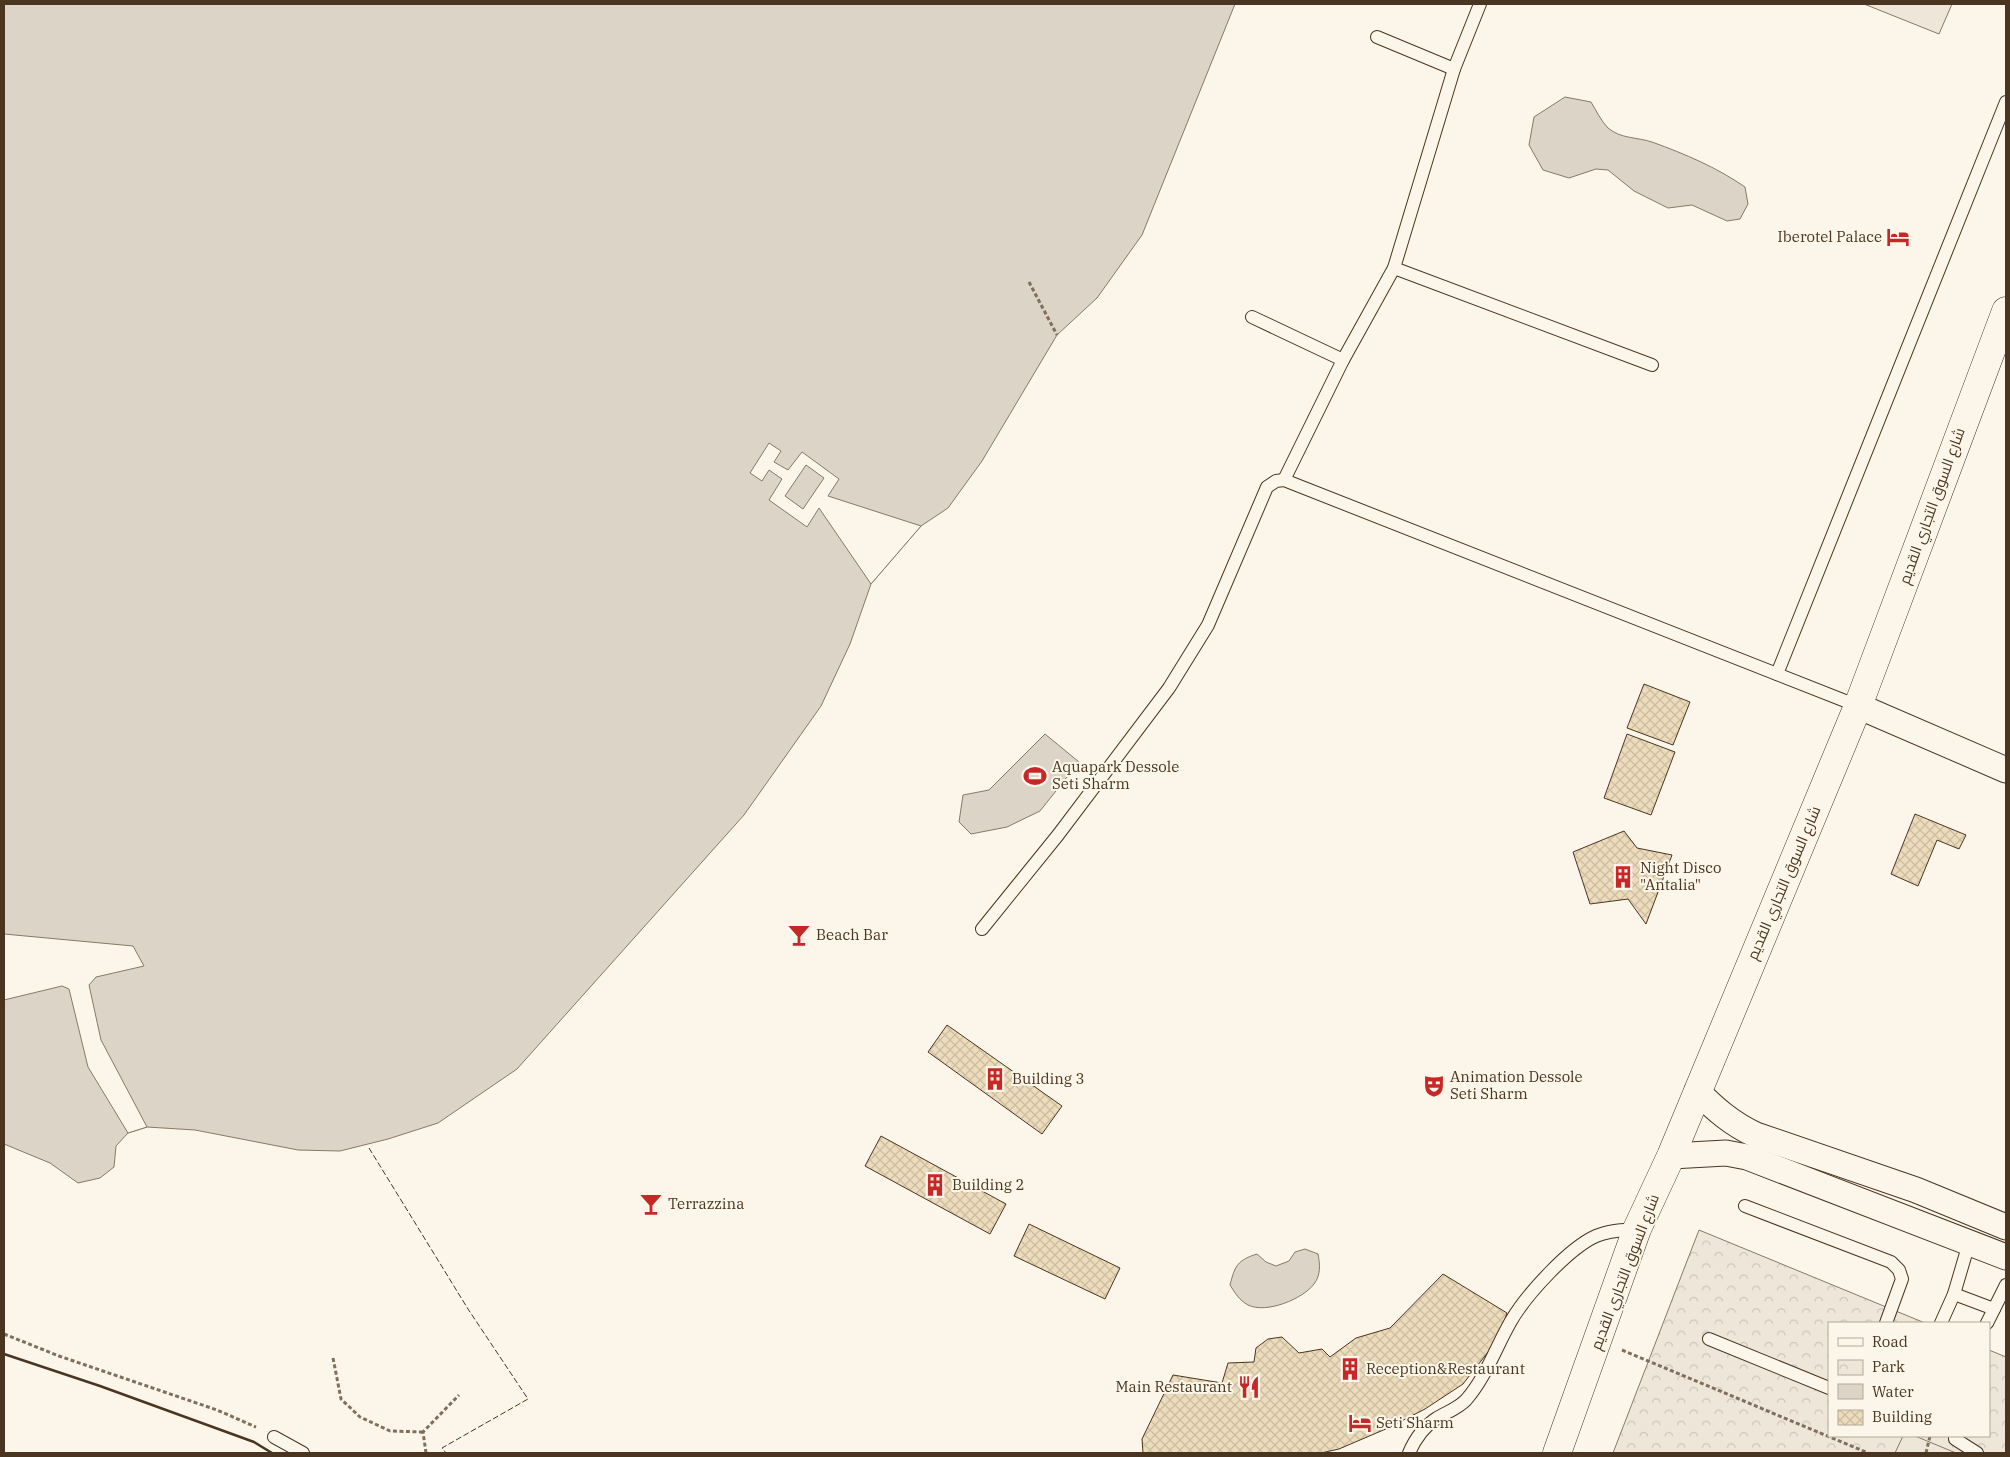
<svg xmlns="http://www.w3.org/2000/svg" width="2010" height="1457" font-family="'IBM Plex Serif',Cairo,serif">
<defs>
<pattern id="park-crowns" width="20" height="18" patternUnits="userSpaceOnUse" patternTransform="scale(1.25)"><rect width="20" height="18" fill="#ede6d9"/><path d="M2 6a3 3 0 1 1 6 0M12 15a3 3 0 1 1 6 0" fill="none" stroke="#cdc6ba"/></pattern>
<pattern id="building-cross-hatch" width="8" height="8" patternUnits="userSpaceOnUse" patternTransform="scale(1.25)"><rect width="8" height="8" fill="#ecdcbc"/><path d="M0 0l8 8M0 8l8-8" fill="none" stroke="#ccbda1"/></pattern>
</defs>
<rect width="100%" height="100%" fill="#fbf6e9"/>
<polygon fill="#ede6d9" stroke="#887966" points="1864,4 1952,4 1939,34"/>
<polygon fill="url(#park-crowns)" stroke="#887966" points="1699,1230 1925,1323 1829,1323 1829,1436 1989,1436 1989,1350 2006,1357 2006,1453 1613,1453"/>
<polygon fill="#ede7d9" stroke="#887966" points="1903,1436 1915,1436 1956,1453 1895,1453"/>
<g fill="#dcd4c6" stroke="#887966">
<polygon points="4,4 1235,4 1142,235 1097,298 1057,335 982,461 948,508 921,526 871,584 850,644 821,706 744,815 517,1069 438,1123 388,1139 340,1151 298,1150 195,1130 147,1127 128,1133 116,1146 114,1167 100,1178 78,1183 50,1163 4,1144"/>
<path d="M1565 97 1591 102C1596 110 1601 121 1608 128 1621 139 1637 137 1652 142 1685 154 1716 167 1745 187L1748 204 1740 219 1727 221 1692 205 1668 208 1634 191 1608 170 1596 169 1569 178 1543 170 1529 145 1534 117Z"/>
<polygon points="1045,734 1079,762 1040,811 1007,827 971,834 959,822 963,795 989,790"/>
<path d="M1305 1249 1318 1254C1320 1264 1321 1275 1314 1284 1303 1299 1266 1314 1248 1305 1239 1300 1235 1293 1230 1285 1235 1265 1238 1260 1257 1254L1266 1262 1276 1266 1289 1261 1295 1252Z"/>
</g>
<g fill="#fbf6e9" stroke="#887966" fill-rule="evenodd">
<path d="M769 443 781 451 774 462 788 470 802 452 839 479 828 496 921 526 871 584 819 508 807 527 769 500 782 479 769 470 762 481 750 473ZM806 465 824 478 803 509 785 496Z"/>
<polygon points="4,934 133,946 144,966 96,977 89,985 101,1040 147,1127 128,1133 88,1067 69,989 62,986 4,1000"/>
</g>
<g fill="url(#building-cross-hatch)" stroke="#4a3520">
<polygon points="1644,684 1690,702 1673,745 1627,728"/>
<polygon points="1627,734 1675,752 1651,815 1604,798"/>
<polygon points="1915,814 1966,835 1959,849 1937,840 1918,886 1891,874"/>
<polygon points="1624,831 1637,848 1672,855 1646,924 1628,899 1590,904 1573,852"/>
<polygon points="947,1025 1062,1106 1042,1134 928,1052"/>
<polygon points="881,1136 1006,1204 990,1234 865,1166"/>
<polygon points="1029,1224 1120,1268 1105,1299 1014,1256"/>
<polygon points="1443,1274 1507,1313 1499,1338 1463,1384 1425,1409 1388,1428 1339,1449 1321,1453 1143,1453 1142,1439 1173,1375 1222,1383 1228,1363 1254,1362 1256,1348 1268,1339 1282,1337 1299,1353 1322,1349 1330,1357 1356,1338 1390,1328"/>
</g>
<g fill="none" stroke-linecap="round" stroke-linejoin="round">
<defs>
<g id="service">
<polyline points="1377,37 1454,69"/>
<polyline points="1394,268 1652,365"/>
<polyline points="1252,317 1343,360"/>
<polyline points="1284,480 1343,360 1394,268 1454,69 1480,4"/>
<polyline points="1777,674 2006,102"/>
<polyline points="982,929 1058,835 1169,688 1208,625 1267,487 1276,481 1284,480 1858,706"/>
<polyline points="1745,1206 1891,1262 1899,1270 1902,1279 1886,1323"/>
<polyline points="1954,1294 1994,1309"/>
<polyline points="1941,1323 1954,1294 1969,1243"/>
<polyline points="1987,1323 2006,1285"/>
<polyline points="1709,1339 1829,1388"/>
<polyline points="1955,1436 1955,1439 1977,1453"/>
<polyline points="274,1437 303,1453"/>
<path d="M1409 1453C1415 1439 1423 1427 1437 1418 1447 1412 1457 1409 1466 1400 1486 1377 1496 1347 1511 1321 1526 1295 1569 1248 1596 1236 1609 1230 1624 1230 1637 1229"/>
</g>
<g id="minor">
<polyline points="1858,706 2006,770"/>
<path d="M1697 1091C1715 1109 1732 1124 1756 1135L1916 1190 2006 1227"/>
<polyline points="1671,1156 1726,1153 1747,1157 2006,1257"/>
</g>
<polyline id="primary" points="1557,1453 1637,1229 1671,1156 1858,706 2006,311"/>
</defs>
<use href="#service" stroke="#4a3520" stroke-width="14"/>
<use href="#minor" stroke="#4a3520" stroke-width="27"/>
<use href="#primary" stroke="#4a3520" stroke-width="29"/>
<g stroke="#7f6f5c" stroke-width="3" stroke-dasharray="4 2.5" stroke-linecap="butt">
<polyline points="1029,282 1057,335"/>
<polyline points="4,1334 59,1356 217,1410 256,1427"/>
<polyline points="1622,1350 1868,1453"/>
<polyline points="333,1358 341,1399 360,1417 390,1431 423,1432"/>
<polyline points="426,1453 423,1432 459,1395"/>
<polyline points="1926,1453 1930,1436"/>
</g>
<use href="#service" stroke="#fbf6e9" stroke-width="12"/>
<use href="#minor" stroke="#fbf6e9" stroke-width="25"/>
<use href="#primary" stroke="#fbf6e9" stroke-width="28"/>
<polyline stroke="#4a3520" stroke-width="1" stroke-dasharray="6 2.5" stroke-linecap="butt" points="369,1148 468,1309 528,1399 442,1448 446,1453"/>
<polyline stroke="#4a3520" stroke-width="2.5" points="4,1354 100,1386 254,1442 272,1453"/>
</g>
<defs>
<symbol id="hotel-bare" viewBox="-9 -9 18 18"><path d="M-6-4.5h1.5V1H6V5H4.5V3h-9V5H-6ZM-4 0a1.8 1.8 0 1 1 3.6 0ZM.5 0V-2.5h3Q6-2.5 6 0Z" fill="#c62828" stroke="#fbf6e9" stroke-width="2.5" paint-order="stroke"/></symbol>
<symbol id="stadium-bare" viewBox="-9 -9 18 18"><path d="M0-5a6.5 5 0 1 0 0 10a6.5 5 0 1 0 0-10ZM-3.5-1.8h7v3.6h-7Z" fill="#c62828" stroke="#fbf6e9" stroke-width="2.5" paint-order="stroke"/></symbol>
<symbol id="building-bare" viewBox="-9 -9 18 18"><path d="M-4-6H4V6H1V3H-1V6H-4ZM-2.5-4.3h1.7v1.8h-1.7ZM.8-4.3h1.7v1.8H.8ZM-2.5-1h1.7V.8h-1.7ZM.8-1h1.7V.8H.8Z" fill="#c62828" stroke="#fbf6e9" stroke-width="2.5" paint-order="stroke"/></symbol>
<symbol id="bar-bare" viewBox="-9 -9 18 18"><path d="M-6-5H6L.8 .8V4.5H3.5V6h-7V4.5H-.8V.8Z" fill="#c62828" stroke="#fbf6e9" stroke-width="2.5" paint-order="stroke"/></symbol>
<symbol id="theatre-bare" viewBox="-9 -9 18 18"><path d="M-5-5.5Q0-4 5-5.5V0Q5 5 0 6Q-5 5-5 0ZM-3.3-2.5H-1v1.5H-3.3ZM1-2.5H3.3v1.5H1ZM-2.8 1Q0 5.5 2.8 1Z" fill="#c62828" stroke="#fbf6e9" stroke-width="2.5" paint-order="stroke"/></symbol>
<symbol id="restaurant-bare" viewBox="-9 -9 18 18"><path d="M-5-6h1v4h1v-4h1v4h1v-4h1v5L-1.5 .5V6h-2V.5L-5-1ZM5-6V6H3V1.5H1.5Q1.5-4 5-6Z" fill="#c62828" stroke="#fbf6e9" stroke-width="2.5" paint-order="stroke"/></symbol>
</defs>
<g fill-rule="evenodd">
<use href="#hotel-bare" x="1882" y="221" width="32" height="32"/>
<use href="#stadium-bare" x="1019" y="760" width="32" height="32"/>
<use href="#building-bare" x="1607" y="861" width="32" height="32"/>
<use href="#bar-bare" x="783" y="919" width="32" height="32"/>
<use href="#building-bare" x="979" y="1063" width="32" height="32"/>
<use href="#theatre-bare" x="1418" y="1070" width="32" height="32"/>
<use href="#building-bare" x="919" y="1169" width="32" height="32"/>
<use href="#bar-bare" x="635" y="1188" width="32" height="32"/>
<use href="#building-bare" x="1334" y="1353" width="32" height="32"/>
<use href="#restaurant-bare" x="1233" y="1371" width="32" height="32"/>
<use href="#hotel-bare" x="1344" y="1407" width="32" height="32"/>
</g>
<g text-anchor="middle" stroke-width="4" stroke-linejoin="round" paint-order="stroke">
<g font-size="15" fill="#4a3520" stroke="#fbf6e9" text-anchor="start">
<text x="1882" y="242" text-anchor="end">Iberotel Palace</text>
<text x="1052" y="772">Aquapark Dessole<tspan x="1052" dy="17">Seti Sharm</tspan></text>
<text x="1640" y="873">Night Disco<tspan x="1640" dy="17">"Antalia"</tspan></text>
<text x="816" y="940">Beach Bar</text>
<text x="1450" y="1082">Animation Dessole<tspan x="1450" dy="17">Seti Sharm</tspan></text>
<text x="1012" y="1084">Building 3</text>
<text x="952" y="1190">Building 2</text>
<text x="668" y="1209">Terrazzina</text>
<text x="1366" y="1374">Reception&amp;Restaurant</text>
<text x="1232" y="1392" text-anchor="end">Main Restaurant</text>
<text x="1376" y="1428">Seti Sharm</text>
</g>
<g font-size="15" fill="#4a3520" stroke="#fbf6e9">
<text transform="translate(1932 506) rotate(-70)" y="5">شارع السوق التجاري القديم</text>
<text transform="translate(1784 883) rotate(-67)" y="5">شارع السوق التجاري القديم</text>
<text transform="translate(1625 1272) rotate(-69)" y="5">شارع السوق التجاري القديم</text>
</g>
</g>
<rect width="2010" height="1457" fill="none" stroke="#4a3520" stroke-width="10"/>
<rect x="1828" y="1322" width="162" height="115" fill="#fbf6e9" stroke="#b4a999"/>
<rect x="1838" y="1338" width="25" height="8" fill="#fbf6e9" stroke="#b4a999"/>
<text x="1872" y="1347" font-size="15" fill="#4a3520">Road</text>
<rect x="1838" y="1360" width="25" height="15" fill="url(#park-crowns)" stroke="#b4a999"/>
<text x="1872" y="1372" font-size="15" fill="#4a3520">Park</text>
<rect x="1838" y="1384" width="25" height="15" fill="#dcd4c6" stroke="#b4a999"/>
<text x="1872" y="1397" font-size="15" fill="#4a3520">Water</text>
<rect x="1838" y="1410" width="25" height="15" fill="url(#building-cross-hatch)" stroke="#b4a999"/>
<text x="1872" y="1422" font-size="15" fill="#4a3520">Building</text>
</svg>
